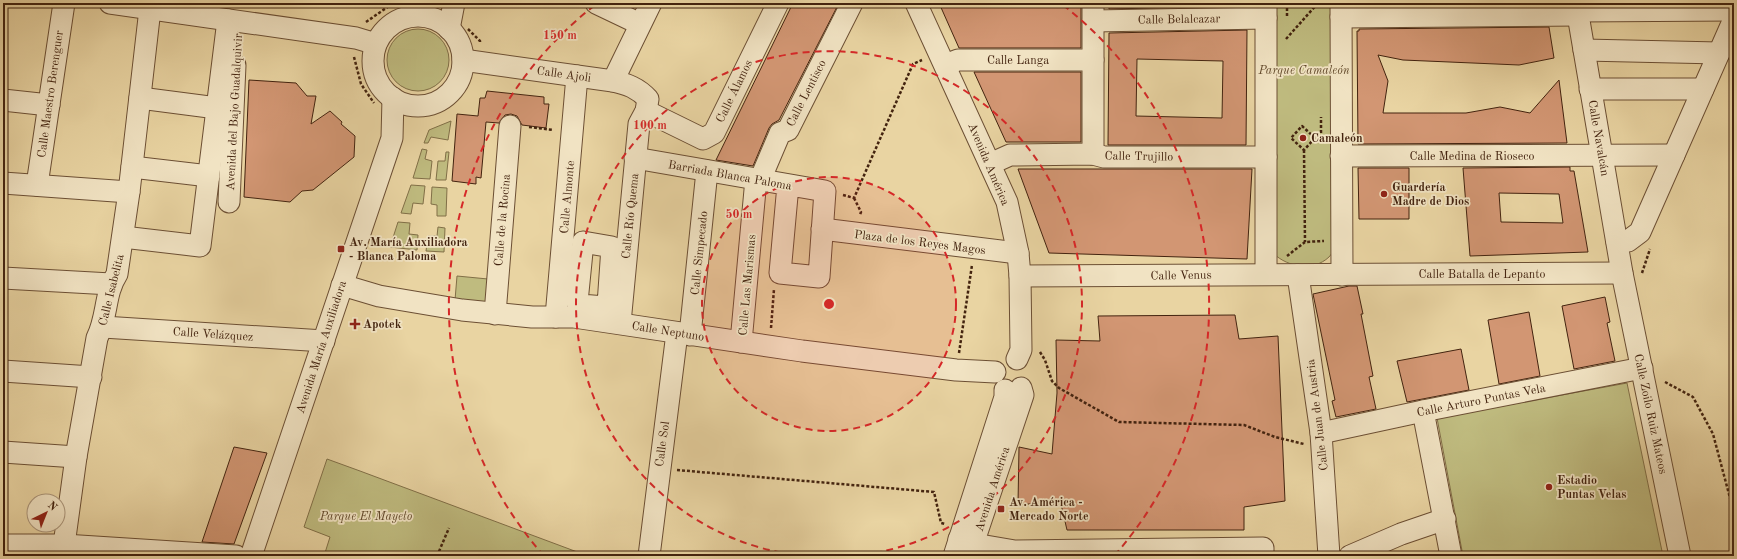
<svg xmlns="http://www.w3.org/2000/svg" width="1737" height="559" font-family="'Old Standard TT',serif">
<rect width="100%" height="100%" fill="#e9d4a2"/>
<filter id="stains"><feTurbulence type="fractalNoise" baseFrequency=".005" numOctaves="4"/><feColorMatrix values="0 0 0 0 .2 0 0 0 0 .09 0 0 0 0 .02 0 0 0 .5 -.17"/></filter>
<radialGradient id="worn" r=".72"><stop offset=".6" stop-color="#630" stop-opacity="0"/><stop offset="1" stop-color="#630" stop-opacity=".3"/></radialGradient>
<g fill="#bfbb7f" stroke="#816f47">
<path d="M1271 3H1336V247C1334 250 1331 255 1329 257 1313 272 1288 267 1274 254Z"/>
<circle cx="418" cy="60" r="31"/>
<polygon points="451,121 448,140 431,137 428,143 424,143 429,130"/>
<polygon points="422,149 427,150 425,159 432,161 430,179 413,178"/>
<polygon points="446,152 449,152 446,180 436,180 438,161 445,161"/>
<polygon points="411,185 425,186 423,204 413,203 411,214 401,213"/>
<polygon points="432,187 447,188 446,216 437,216 437,205 431,204"/>
<polygon points="398,222 410,223 409,234 418,235 417,250 390,247"/>
<polygon points="438,227 445,228 444,252 426,251 428,236 437,236"/>
<polygon points="457,276 488,279 486,303 455,300"/>
<polygon points="1627,383 1663,556 1463,556 1437,418"/>
<polygon points="327,459 360,471 588,556 324,556 330,537 304,527"/>
</g>
<g fill="#d29673" stroke="#43230f" fill-rule="evenodd">
<polygon points="793,3 839,3 779,120 772,124 769,128 753,166 716,160"/>
<polygon points="939,3 1081,3 1081,48 959,48"/>
<polygon points="1109,3 1245,3 1245,6 1109,9"/>
<polygon points="1358,3 1544,3 1358,5"/>
<polygon points="1549,27 1554,58 1519,65 1403,60 1378,55 1388,81 1383,113 1466,113 1500,107 1530,113 1559,80 1567,143 1358,144 1357,31 1359,31 1359,29"/>
<path d="M1247 30 1246 145H1108L1109 33ZM1137 59 1223 61 1222 118 1136 116Z"/>
<polygon points="974,72 1081,72 1081,142 1006,142"/>
<polygon points="249,80 296,83 307,96 316,96 311,124 330,111 342,122 341,124 355,136 354,157 313,190 302,191 290,202 244,197"/>
<polygon points="487,91 544,97 544,104 549,104 546,128 522,125 517,116 511,114 505,115 499,123 486,122 481,178 476,177 476,184 452,181 457,114 478,116 480,98 485,98"/>
<path d="M1570 167V171H1574L1588 252 1470 256 1463 168ZM1499 193 1559 194 1563 223 1501 222Z"/>
<polygon points="1358,168 1409,168 1409,219 1359,219"/>
<polygon points="1018,169 1252,169 1247,259 1049,253"/>
<polygon points="1349,286 1357,286 1363,314 1361,314 1373,376 1369,377 1376,409 1336,417 1332,401 1335,400 1313,294"/>
<polygon points="1605,297 1610,322 1607,323 1615,361 1574,369 1562,306"/>
<polygon points="1529,312 1540,376 1499,384 1488,320"/>
<polygon points="1235,315 1239,339 1278,336 1285,501 1244,507 1244,530 1067,530 1061,504 1018,504 1019,447 1052,454 1057,393 1056,340 1100,341 1098,316"/>
<polygon points="1461,349 1469,390 1407,402 1397,361"/>
<polygon points="234,447 267,453 234,544 202,542"/>
</g>
<g fill="none" stroke-linecap="round" stroke-linejoin="round">
<defs>
<g id="minor">
<polyline points="110,3 356,38 376,44"/>
<polyline points="596,3 640,24"/>
<polyline points="916,3 1007,202 1018,253 1020,276 1021,350 1017,359"/>
<polyline points="1093,3 1093,154"/>
<polyline points="1266,3 1266,274"/>
<polyline points="1341,3 1342,275"/>
<polyline points="1576,3 1622,273 1680,556"/>
<polyline points="1577,11 1734,10"/>
<circle cx="418" cy="61" r="45"/>
<polyline points="1341,17 1578,15"/>
<polyline points="1093,21 1266,18"/>
<polyline points="449,29 454,3"/>
<polyline points="1584,50 1719,53"/>
<path d="M463 60 613 81C627 84 638 88 648 99L646 111 639 124 620 323"/>
<polyline points="945,65 958,60 1093,60"/>
<polyline points="613,81 651,3"/>
<polyline points="1590,89 1703,89"/>
<polyline points="140,98 217,108"/>
<polyline points="3,100 49,105"/>
<polyline points="646,111 703,139 714,133 778,3"/>
<polyline points="1341,156 1674,155"/>
<polyline points="635,158 825,191 819,277 780,273 788,185"/>
<polyline points="990,164 1010,155 1093,154 1104,157 1266,157"/>
<polyline points="132,167 209,176"/>
<polyline points="760,180 780,133 788,130 852,3"/>
<polyline points="3,183 129,192"/>
<polyline points="37,185 64,3"/>
<polyline points="229,202 235,65"/>
<polyline points="822,229 1018,253"/>
<polyline points="123,237 200,246 228,20"/>
<polygon points="583,242 612,247 608,305 605,307 580,305 577,302"/>
<polyline points="1617,242 1628,241 1640,232 1734,19"/>
<polyline points="1298,275 1321,433 1329,556"/>
<polyline points="1020,276 1622,273"/>
<polyline points="3,278 111,284"/>
<polyline points="342,285 379,296 462,310 532,317 574,317 802,351 956,370 995,372"/>
<polyline points="495,314 510,126"/>
<polyline points="556,317 577,76"/>
<polyline points="103,327 324,341"/>
<polyline points="690,335 707,171"/>
<polyline points="741,342 756,179"/>
<polyline points="3,371 91,377"/>
<polyline points="1423,411 1451,556"/>
<polyline points="1321,433 1423,411 1642,368"/>
<polyline points="3,452 76,457"/>
<polyline points="959,539 974,544 1015,551 1263,548 1263,556"/>
<polyline points="3,545 64,545 236,556"/>
<path d="M64 545 76 457 97 338C108 316 104 294 117 274L129 192 150 9"/>
<polyline points="251,556 392,138 393,98"/>
<polyline points="649,556 677,333"/>
<polyline points="954,556 1005,397 1005,390"/>
<polyline points="969,556 1023,395 1021,388"/>
<polyline points="1350,556 1401,534 1445,519"/>
</g>
</defs>
<use href="#minor" stroke="#6c4f34" stroke-width="23"/>
<g stroke="#43230f" stroke-width="2.5" stroke-dasharray="3 2" stroke-linecap="butt">
<polyline points="748,3 757,7"/>
<polyline points="1287,16 1287,3"/>
<polyline points="366,22 389,6 404,3"/>
<polyline points="468,29 480,41 480,43"/>
<polyline points="1286,39 1318,3"/>
<polyline points="354,57 361,84 374,103"/>
<polyline points="529,127 553,130"/>
<polyline points="1315,138 1304,150 1291,138 1302,126 1315,138 1321,138"/>
<polyline points="1321,138 1321,117"/>
<polyline points="1304,150 1305,242"/>
<polyline points="843,195 854,198 913,64 922,60"/>
<polyline points="854,198 861,212 860,215"/>
<polyline points="1287,256 1305,242 1324,241"/>
<polyline points="1642,273 1650,249"/>
<polyline points="771,328 774,289"/>
<polyline points="1040,352 1045,360 1052,381 1059,388 1119,422 1244,425 1275,437 1304,444"/>
<polyline points="959,353 972,265"/>
<polyline points="1665,382 1693,397 1713,434 1734,513"/>
<polyline points="677,470 934,492 941,523 945,524"/>
<polyline points="437,556 449,528"/>
</g>
<use href="#minor" stroke="#f1e3c3" stroke-width="21"/>
</g>
<circle cx="829" cy="304" r="127" fill="#d62828" fill-opacity=".12"/>
<g fill="none" stroke="#d62828" stroke-width="2" stroke-dasharray="7 5">
<circle cx="829" cy="304" r="127"/>
<path d="M805 556A253 253 0 1 1 853 556"/>
<path d="M544 556A380 380 0 0 1 595 5M1063 5A380 380 0 0 1 1114 556"/>
</g>
<g fill="#8f2418" stroke="#f1e3c3" stroke-width="1.5">
<circle cx="1303" cy="138" r="4"/>
<circle cx="1384" cy="194" r="4"/>
<rect x="337" y="245" width="8" height="8" rx="2"/>
<path d="M353 318h4v4h4v4h-4v4h-4v-4h-4v-4h4z"/>
<circle cx="1549" cy="487" r="4"/>
<rect x="997" y="505" width="8" height="8" rx="2"/>
</g>
<g text-anchor="middle" stroke-width="3.5" stroke-linejoin="round" paint-order="stroke">
<g font-size="12" fill="#43230f" stroke="#f1e3c3">
<text transform="translate(1179 19) rotate(-1)" y="4">Calle Belalcazar</text>
<text x="1018" y="64">Calle Langa</text>
<text transform="translate(564 74) rotate(8)" y="4">Calle Ajoli</text>
<text transform="translate(734 91) rotate(-64)" y="4">Calle Álamos</text>
<text transform="translate(806 93) rotate(-63)" y="4">Calle Lentisco</text>
<text transform="translate(50 94) rotate(-82)" y="4">Calle Maestro Berenguer</text>
<text transform="translate(234 112) rotate(-87)" y="4">Avenida del Bajo Guadalquivir</text>
<text transform="translate(1599 138) rotate(80)" y="4">Calle Navalcán</text>
<text transform="translate(1139 156) rotate(1)" y="4">Calle Trujillo</text>
<text x="1472" y="160">Calle Medina de Rioseco</text>
<text transform="translate(989 164) rotate(67)" y="4">Avenida América</text>
<text transform="translate(730 175) rotate(10)" y="4">Barriada Blanca Paloma</text>
<text transform="translate(567 197) rotate(-85)" y="4">Calle Almonte</text>
<text transform="translate(630 216) rotate(-84)" y="4">Calle Río Quema</text>
<text transform="translate(502 220) rotate(-85)" y="4">Calle de la Rocina</text>
<text transform="translate(920 242) rotate(7)" y="4">Plaza de los Reyes Magos</text>
<text transform="translate(699 253) rotate(-84)" y="4">Calle Simpecado</text>
<text x="1482" y="278">Calle Batalla de Lepanto</text>
<text transform="translate(1181 275) rotate(-1)" y="4">Calle Venus</text>
<text transform="translate(747 285) rotate(-85)" y="4">Calle Las Marismas</text>
<text transform="translate(111 290) rotate(-76)" y="4">Calle Isabelita</text>
<text transform="translate(668 331) rotate(9)" y="4">Calle Neptuno</text>
<text transform="translate(213 334) rotate(4)" y="4">Calle Velázquez</text>
<text transform="translate(321 347) rotate(-72)" y="4">Avenida María Auxiliadora</text>
<text transform="translate(1481 400) rotate(-11)" y="4">Calle Arturo Puntas Vela</text>
<text transform="translate(1651 414) rotate(78)" y="4">Calle Zoilo Ruiz Mateos</text>
<text transform="translate(1317 415) rotate(-97)" y="4">Calle Juan de Austria</text>
<text transform="translate(662 444) rotate(-82)" y="4">Calle Sol</text>
<text transform="translate(992 489) rotate(-72)" y="4">Avenida América</text>
</g>
<g font-size="12" font-style="italic" fill="#62492b" stroke="#f1e3c3">
<text x="1304" y="74">Parque Camaleón</text>
<text x="366" y="520">Parque El Mayeto</text>
</g>
<g font-size="12" font-weight="bold" fill="#43230f" stroke="#f1e3c3" text-anchor="start">
<text x="1311" y="142">Camaleón</text>
<text x="1392" y="191">Guardería<tspan x="1392" dy="14">Madre de Dios</tspan></text>
<text x="349" y="246">Av. María Auxiliadora<tspan x="349" dy="14">- Blanca Paloma</tspan></text>
<text x="363" y="328">Apotek</text>
<text x="1557" y="484">Estadio<tspan x="1557" dy="14">Puntas Velas</tspan></text>
<text x="1009" y="506">Av. América -<tspan x="1009" dy="14">Mercado Norte</tspan></text>
</g>
</g>
<circle cx="829" cy="304" r="6" fill="#d62828" stroke="#f1e3c3" stroke-width="2"/>
<g font-size="12" text-anchor="middle" font-weight="bold" fill="#d62828" stroke="#f1e3c3" stroke-width="3.5" stroke-linejoin="round" paint-order="stroke">
<text x="560" y="39">150 m</text>
<text x="650" y="129">100 m</text>
<text x="739" y="218">50 m</text>
</g>
<rect width="1737" height="559" fill="none" stroke="#e9d4a2" stroke-width="16"/>
<rect x="4" y="4" width="1729" height="551" fill="none" stroke="#43230f" stroke-width="2"/>
<rect x="8" y="8" width="1721" height="543" fill="none" stroke="#43230f"/>
<g transform="translate(46 513) rotate(43)"><circle r="19" fill="#f1e3c3" stroke="#ab967b"/>
<path d="M0-3L7 15L0 10L-7 15Z" fill="#8f2418"/>
<text y="-6" font-size="11" font-weight="bold" text-anchor="middle" fill="#43230f">N</text>
</g>
<rect width="100%" height="100%" filter="url(#stains)"/>
<rect width="100%" height="100%" fill="url(#worn)"/>
</svg>
